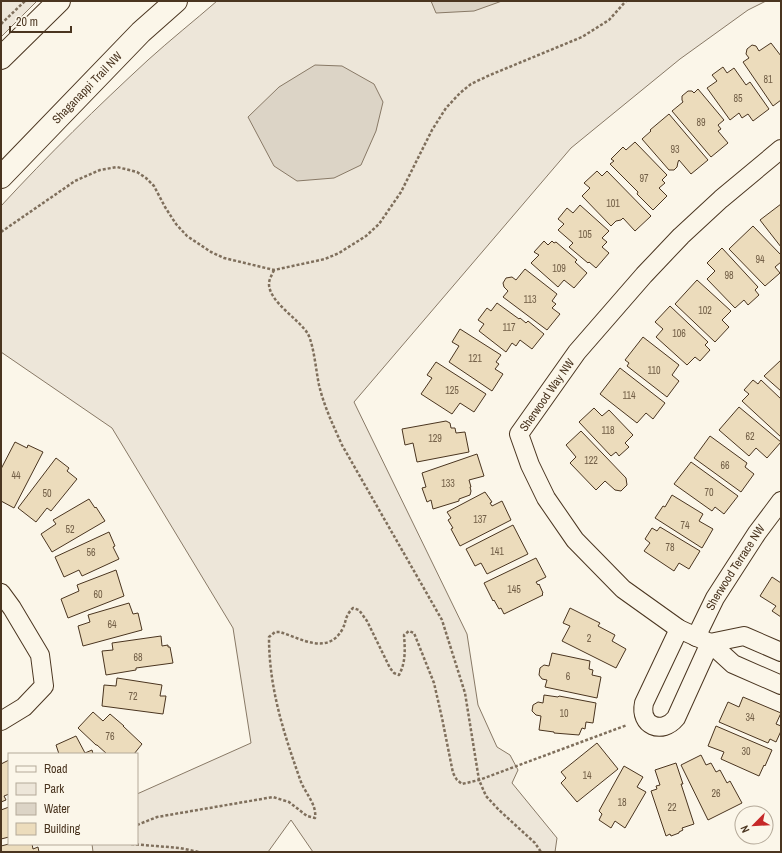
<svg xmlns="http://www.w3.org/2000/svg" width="782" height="853" font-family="'Archivo Narrow',sans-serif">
<rect width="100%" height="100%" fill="#fbf6e9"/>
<g fill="#ede6d9" stroke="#887966">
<polygon points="1,1 37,1 1,37"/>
<path d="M217 1H766L748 10 680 59 571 148 354 402 467 634 478 705 497 747 510 755 518 770 512 783 557 838 555 852H313L291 820 268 852H93L92 844H137V794L251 743 233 628 112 428 1 352V206C48 155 97 107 148 60 170 40 194 21 217 1Z"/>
</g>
<g fill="#dcd4c6" stroke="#887966">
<polygon points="431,1 502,1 474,11 436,13"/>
<polygon points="315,65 342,66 374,84 383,102 376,131 361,165 334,178 297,181 274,166 248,117 279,87"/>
</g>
<g fill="#ecdcbc" stroke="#4a3520">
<polygon points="771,43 781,56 781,100 773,106 743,62 749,58 746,54 747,49 752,45 756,46 759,51"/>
<polygon points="723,67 727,73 734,68 746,85 750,82 769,109 753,121 748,114 742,118 739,113 730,120 707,88 717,81 712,75"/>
<polygon points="698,89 724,120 718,125 721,129 718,131 728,143 711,157 672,111 683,102 682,100 682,96 688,91 692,91 694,93"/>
<polygon points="669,114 708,160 691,174 679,160 678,162 677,167 674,170 669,170 642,139 651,131 650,130"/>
<polygon points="635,142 667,175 662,180 665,183 659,188 667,196 653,210 637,194 638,192 610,164 614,161 611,159 623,147 626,150"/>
<polygon points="597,171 602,176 607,171 651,216 635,231 623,218 621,220 616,221 611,226 582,196 590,188 584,183"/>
<polygon points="781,204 781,247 760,220"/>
<polygon points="580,205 609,231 602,238 607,242 602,247 609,253 596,268 589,262 588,263 569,247 573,243 558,230 564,224 558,219 567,208 573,213"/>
<polygon points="753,226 781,255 781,262 775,267 780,273 765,286 729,249"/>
<polygon points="544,241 548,245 552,241 554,243 556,242 577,260 575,262 587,273 574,288 564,280 558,287 531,263 539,255 534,252"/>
<polygon points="722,248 758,287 755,290 759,295 748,305 744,300 735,308 707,279 715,271 707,263"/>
<polygon points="525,269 557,294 552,301 556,304 552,308 560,314 547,330 503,297 508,291 504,287 503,283 506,278 512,277 516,280"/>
<polygon points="697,280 731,311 722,320 729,327 715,342 675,304"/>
<polygon points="497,303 519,319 520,318 526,323 528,321 544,334 532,349 520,340 516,346 512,343 506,352 479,331 484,324 478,320 487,308 491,311"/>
<polygon points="670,306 708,342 705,345 710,350 700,361 695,357 687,365 656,337 663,329 655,322"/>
<polygon points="460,329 501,355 496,362 499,364 495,369 503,374 492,391 449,362 459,346 452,342"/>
<polygon points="643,337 679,365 672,375 679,381 667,397 627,366 629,363 625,360"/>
<polygon points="781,360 781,391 764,376"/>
<polygon points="436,362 486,394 474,412 460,403 452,414 421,394 432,378 427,375"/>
<polygon points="620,368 665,403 653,419 646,413 637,423 600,394"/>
<polygon points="753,380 758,384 761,380 781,399 781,437 742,401 749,394 744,390"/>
<polygon points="739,407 781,442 767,458 756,448 749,456 719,430"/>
<polygon points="594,408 602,416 609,410 633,435 625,443 629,447 619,456 616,452 611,456 579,422"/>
<polygon points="446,421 450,423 451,428 455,428 456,433 465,432 469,452 417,462 413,443 405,445 402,429"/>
<polygon points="581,431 626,478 627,485 621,491 615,490 605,481 596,490 570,463 576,457 566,445"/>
<polygon points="710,436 747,463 745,467 754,474 741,492 694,458"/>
<polygon points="15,442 27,448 28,445 43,452 14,508 1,501 1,469"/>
<polygon points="477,454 484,476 469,480 471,487 470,487 471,491 470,495 459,499 459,501 433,509 431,500 427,502 422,488 426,487 422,473"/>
<polygon points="56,458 69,468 67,471 77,479 51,511 47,508 36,522 18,508"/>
<polygon points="691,462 738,496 724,514 715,507 712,511 674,484"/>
<polygon points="485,492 492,502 490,503 492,506 502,501 511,520 460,546 451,529 453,528 448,520 451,518 447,512"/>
<polygon points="672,495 703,514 699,521 713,529 702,548 655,518 663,506 665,507"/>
<polygon points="89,499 95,508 96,507 105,521 52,552 41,534 56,524 53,520"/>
<polygon points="513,525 528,554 487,574 481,563 475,566 466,549"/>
<polygon points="660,527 700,551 689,569 679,563 674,571 644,551 650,543 645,539 652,528 657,531"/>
<polygon points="109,532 115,546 113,547 119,559 82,576 79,570 64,577 55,557"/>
<polygon points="536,558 546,577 536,582 538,585 539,584 543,593 542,594 543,595 504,614 501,608 499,609 494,600 493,601 484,583"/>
<polygon points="116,570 124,596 68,618 61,599 79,591 77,585"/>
<polygon points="772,577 781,583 781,617 772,611 776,606 760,596"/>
<polygon points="129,603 133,614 138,613 142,630 83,646 78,626 90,622 88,615"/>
<polygon points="570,608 600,623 598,626 615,635 612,641 626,649 616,668 562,641 570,626 563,623"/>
<polygon points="161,636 162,646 168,645 168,647 170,647 173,663 136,668 136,670 106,675 102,651 113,650 112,643"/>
<polygon points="552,653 590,661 589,669 593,670 592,675 601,677 597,698 545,687 547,680 542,679 539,675 540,668 544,665 549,666"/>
<polygon points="117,678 162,685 160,696 166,696 163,714 102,706 104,685 116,686"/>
<polygon points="544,695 558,697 559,696 596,703 593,723 586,722 585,729 582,728 579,735 554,733 554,732 539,730 541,716 536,715 532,711 533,705 538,702 543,703"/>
<polygon points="743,697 781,713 776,724 781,726 781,731 776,742 770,739 768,743 719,722 728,702 739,707"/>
<polygon points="93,712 103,721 110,714 124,726 123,726 142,744 134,754 107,754 97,745 96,745 78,728"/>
<polygon points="716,726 772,750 765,766 764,765 759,776 721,759 724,752 708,746"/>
<polygon points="76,736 85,753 92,750 93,754 59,754 56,745"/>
<polygon points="597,743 618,769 577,802 561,783 566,778 561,772"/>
<polygon points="701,755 706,765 711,763 716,772 720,770 727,783 730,781 742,803 708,820 681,765"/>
<polygon points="9,760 9,794 4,796 6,800 1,802 1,764"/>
<polygon points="676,763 683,784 681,784 694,824 682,828 683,830 679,832 679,833 671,836 670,834 666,836 651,791 657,789 656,786 660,785 655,770"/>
<polygon points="624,766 643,777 637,787 646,792 625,828 615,821 611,828 599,820 602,814 599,811"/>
<polygon points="9,807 9,837 1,839 1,810"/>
<polygon points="9,844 32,844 33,849 38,847 39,852 1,852 1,846"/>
</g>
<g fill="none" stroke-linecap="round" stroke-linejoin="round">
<defs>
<g id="street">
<polyline points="781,149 721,199 681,236 644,275 577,352 519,434 530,465 546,498 575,540 623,589 679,629 710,643 733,664 781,685"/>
<polyline points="1,593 12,608 40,655 44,686 24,707 1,721"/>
<path d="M679 629 644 703C639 726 662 735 676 718L710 643"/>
<path id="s1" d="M696 637 715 598 757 533 781 501"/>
<polyline points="710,643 744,636 781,652"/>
</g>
<g id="secondary">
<polyline points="1,58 59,1"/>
<path id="s2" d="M1 177 141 32 176 1"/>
</g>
</defs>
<use href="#street" stroke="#4a3520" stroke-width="20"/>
<use href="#secondary" stroke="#4a3520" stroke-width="24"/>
<g stroke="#7f6f5c" stroke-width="2.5" stroke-dasharray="3 2" stroke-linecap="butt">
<polyline points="1,24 25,1"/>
<polyline points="1,232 75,181 100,170 117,167 137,172 146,178 154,186 165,207 176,224 187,236 211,252 224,258 274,270 325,259 339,253 366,236 379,224 401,192 432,130 446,108 460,93 471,84 490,75 582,37 609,20 626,1"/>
<path d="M274 270C272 275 269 279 269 284 269 302 299 319 308 334 314 346 316 371 319 385 324 406 333 425 342 445L442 620 465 693 479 780 486 796 499 810 535 843 541 852"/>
<path d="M137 825 157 817 273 797 289 802 307 816 315 818C317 805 306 794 301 782 284 734 269 689 269 637L275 632H280C302 639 327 655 342 630 347 621 344 617 353 608L359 610 367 621 390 668 394 673 399 675C406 662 405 649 404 635L409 631 414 633 434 683 442 718 453 773 457 780 462 784 479 780 627 725"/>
<polyline points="131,844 180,848 199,852"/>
</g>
<use href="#street" stroke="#fbf6e9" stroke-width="18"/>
<use href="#secondary" stroke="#fbf6e9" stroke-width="22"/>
</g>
<g text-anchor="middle" stroke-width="3" stroke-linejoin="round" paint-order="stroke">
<g font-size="10" fill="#725f47">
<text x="768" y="83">81</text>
<text x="738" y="102">85</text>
<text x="701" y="126">89</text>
<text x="675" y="153">93</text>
<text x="644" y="182">97</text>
<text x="613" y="207">101</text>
<text x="585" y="238">105</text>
<text x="760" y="263">94</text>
<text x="559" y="272">109</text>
<text x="729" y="279">98</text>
<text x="530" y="303">113</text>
<text x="705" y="314">102</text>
<text x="509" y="331">117</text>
<text x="679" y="337">106</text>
<text x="475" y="362">121</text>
<text x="654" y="374">110</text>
<text x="452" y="394">125</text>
<text x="629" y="399">114</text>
<text x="608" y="434">118</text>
<text x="750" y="440">62</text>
<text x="435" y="442">129</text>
<text x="591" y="464">122</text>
<text x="725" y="469">66</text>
<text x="16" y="479">44</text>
<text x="448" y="487">133</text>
<text x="709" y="496">70</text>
<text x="47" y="497">50</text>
<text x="480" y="523">137</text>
<text x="685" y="529">74</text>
<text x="70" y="533">52</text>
<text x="670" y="551">78</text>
<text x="497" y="555">141</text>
<text x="91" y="556">56</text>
<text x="514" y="593">145</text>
<text x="98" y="598">60</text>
<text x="112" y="628">64</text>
<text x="589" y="642">2</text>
<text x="138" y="661">68</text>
<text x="568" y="680">6</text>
<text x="133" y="700">72</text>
<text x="564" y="717">10</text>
<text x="750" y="721">34</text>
<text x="110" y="740">76</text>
<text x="746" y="755">30</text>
<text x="587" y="779">14</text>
<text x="716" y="797">26</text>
<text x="622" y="806">18</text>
<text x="672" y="811">22</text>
</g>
<g font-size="12" fill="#4a3520" stroke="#fbf6e9">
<text dy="4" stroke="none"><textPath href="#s2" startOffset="124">Shaganappi Trail NW</textPath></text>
<text transform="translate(547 395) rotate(-55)" y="4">Sherwood Way NW</text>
<text dy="4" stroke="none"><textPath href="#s1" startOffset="80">Sherwood Terrace NW</textPath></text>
</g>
</g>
<rect width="782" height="853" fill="none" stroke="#4a3520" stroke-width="4"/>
<rect x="8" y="753" width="130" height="92" fill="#fbf6e9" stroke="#b4a999"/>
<rect x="16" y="766" width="20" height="6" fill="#fbf6e9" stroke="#b4a999"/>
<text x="44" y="773" font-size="12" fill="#4a3520">Road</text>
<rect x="16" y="783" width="20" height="12" fill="#ede6d9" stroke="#b4a999"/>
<text x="44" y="793" font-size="12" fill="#4a3520">Park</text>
<rect x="16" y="803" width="20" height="12" fill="#dcd4c6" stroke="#b4a999"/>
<text x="44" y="813" font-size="12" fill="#4a3520">Water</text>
<rect x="16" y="823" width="20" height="12" fill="#ecdcbc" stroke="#b4a999"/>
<text x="44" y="833" font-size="12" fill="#4a3520">Building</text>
<g transform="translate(754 825) rotate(246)"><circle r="19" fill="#fbf6e9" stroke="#b4a999"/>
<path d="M0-3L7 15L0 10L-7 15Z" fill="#c62828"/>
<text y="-6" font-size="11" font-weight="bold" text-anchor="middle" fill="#4a3520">N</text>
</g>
<path d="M10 26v6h61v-6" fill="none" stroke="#4a3520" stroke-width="2"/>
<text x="16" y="26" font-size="12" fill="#4a3520" stroke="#fbf6e9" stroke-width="3" paint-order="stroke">20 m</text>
</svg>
